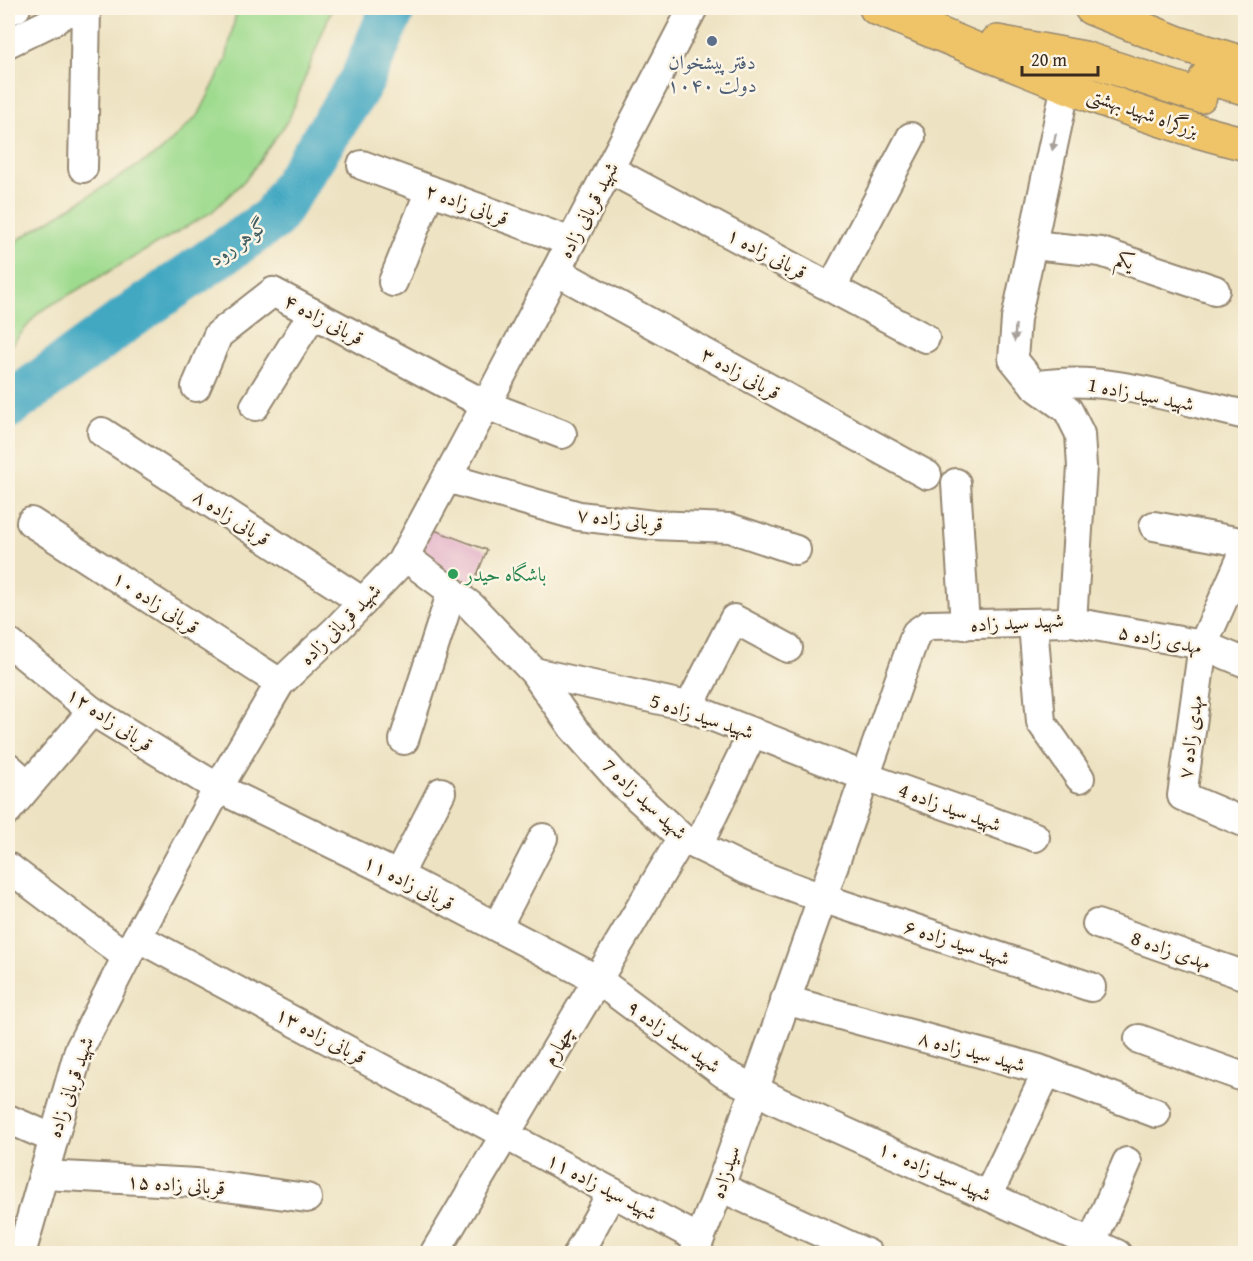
<svg xmlns="http://www.w3.org/2000/svg" width="1253" height="1261" font-family="'Gentium Book Plus',Amiri,serif">
<rect width="100%" height="100%" fill="#fcf5e5"/>
<filter id="ink" filterUnits="userSpaceOnUse"><feTurbulence type="fractalNoise" baseFrequency=".0167" numOctaves="2"/><feDisplacementMap in="SourceGraphic" scale="12" xChannelSelector="R" yChannelSelector="G"/><feConvolveMatrix kernelMatrix="1 2 1 2 8 2 1 2 1" color-interpolation-filters="sRGB"/></filter>
<filter id="wash" filterUnits="userSpaceOnUse"><feTurbulence type="fractalNoise" baseFrequency=".008" numOctaves="4" result="noise"/><feDisplacementMap in="SourceGraphic" scale="24" xChannelSelector="R" yChannelSelector="G"/><feGaussianBlur stdDeviation="1.35" result="paint"/><feColorMatrix in="noise" values="0 0 0 0 0 0 0 0 0 0 0 0 0 0 0 0 0 1.4 0 .05"/><feComposite in="paint" operator="in"/></filter>
<g filter="url(#wash)">
<rect width="100%" height="100%" fill="#ede2c1"/>
<polygon fill="#9fdb8f" stroke="#6d8256" stroke-width="1.5" points="237,8 332,8 289,119 247,178 212,212 39,312 8,349 8,246 160,152 199,114 226,60"/>
<g fill="none" stroke-linecap="round" stroke-linejoin="round">
<polyline stroke="#42a8c2" stroke-width="46" points="8,406 131,316 273,218 362,80 393,8"/>
</g>
<g id="blocks">
<polygon fill="#db9dc1" points="421,525 487,550 466,602 404,556"/>
</g>
</g>
<g filter="url(#ink)">
<use href="#blocks" fill-opacity="0" stroke="#948670" stroke-width="1.5"/>
<g fill="none" stroke-linecap="round" stroke-linejoin="round">
<defs>
<g id="minor">
<polyline points="8,11 16,8"/>
<polyline points="8,43 55,20 72,8"/>
<polyline points="1066,85 1016,319 1013,359 1035,386 1068,410 1080,434 1082,467 1072,622"/>
<polyline points="362,165 571,242"/>
<polyline points="83,168 86,8"/>
<polyline points="609,169 925,338"/>
<polyline points="1032,245 1101,252 1215,290"/>
<polyline points="556,271 927,475"/>
<polyline points="393,282 430,190"/>
<polyline points="832,287 911,137"/>
<path d="M1035 386C1105 373 1178 400 1246 415"/>
<polyline points="196,387 218,335 273,292 486,405 562,434"/>
<polyline points="255,406 313,313"/>
<polyline points="102,432 363,602"/>
<polyline points="447,478 579,516 653,525 730,528 796,550"/>
<polyline points="956,483 965,625"/>
<polyline points="31,522 280,683"/>
<polyline points="1154,526 1246,543"/>
<polyline points="1246,548 1203,645 1182,796 1246,823"/>
<polyline points="404,556 471,606 534,672 573,728 623,784 682,838 747,870 822,898 1091,987"/>
<polyline points="1033,624 1041,722 1080,778"/>
<polyline points="8,642 92,711 218,788 403,878 598,980 723,1073 779,1102 1117,1254"/>
<polyline points="534,672 683,705 866,777 1035,837"/>
<polyline points="689,707 734,619 788,648"/>
<polyline points="404,740 452,591"/>
<polyline points="8,767 28,785"/>
<polyline points="8,810 92,711"/>
<polyline points="698,846 753,732"/>
<polyline points="8,867 127,957"/>
<polyline points="398,876 441,792"/>
<polyline points="1097,924 1246,976"/>
<polyline points="497,927 543,838"/>
<polyline points="137,937 699,1239"/>
<polyline points="785,1000 1039,1069 1156,1113"/>
<polyline points="1139,1039 1246,1078"/>
<polyline points="8,1119 52,1138"/>
<polyline points="44,1175 197,1183 307,1198"/>
<polyline points="720,1187 868,1254"/>
<polyline points="988,1195 1047,1072"/>
<polyline points="1092,1242 1127,1162"/>
<polyline points="21,1254 79,1050 137,937 218,788 280,683 337,629 402,561 486,405 693,8"/>
<polyline points="434,1254 682,838"/>
<polyline points="578,1254 612,1192"/>
<polyline points="694,1254 720,1187 916,633 928,625 1072,622 1203,645 1246,663"/>
</g>
<g id="highway">
<path d="M876 8C997 57 1118 113 1246 144"/>
<polyline points="1091,8 1178,43 1246,64"/>
<polyline points="997,42 1084,58 1200,96"/>
<polyline points="1206,78 1246,88"/>
</g>
</defs>
<use href="#minor" stroke="#948670" stroke-width="32"/>
<use href="#highway" stroke="#948670" stroke-width="36"/>
<use href="#minor" stroke="#fff" stroke-width="28"/>
<use href="#highway" stroke="#efc469" stroke-width="33"/>
</g>
<defs><path id="oneway-solid" d="M-6-.8H1V-3.2L6.5 0L1 3.2V.8H-6Z" transform="scale(1.5)"/></defs>
<g fill="#a79f9a">
<use href="#oneway-solid" transform="translate(1054 142) rotate(102)"/>
<use href="#oneway-solid" transform="translate(1015 333) rotate(94)"/>
</g>
</g>
<circle fill="#5c6f8a" stroke="#fcf5e5" stroke-width="2" cx="712" cy="41" r="6"/>
<circle fill="#2e9e5b" stroke="#fcf5e5" stroke-width="2" cx="453" cy="574" r="6"/>
<g text-anchor="middle" stroke-width="5" stroke-linejoin="round" paint-order="stroke">
<g font-size="20" fill="#4e5e75" stroke="#fcf5e5">
<text x="712" y="69">دفتر پیشخوان<tspan x="712" dy="23">دولت ۱۰۴۰</tspan></text>
</g>
<g font-size="20" fill="#3b2a1e" stroke="#fcf5e5">
<text transform="translate(1143 112) rotate(19)" y="7">بزرگراه شهید بهشتی</text>
<text transform="translate(467 204) rotate(20)" y="7">قربانی زاده ۲</text>
<text transform="translate(588 210) rotate(-62)" y="7">شهید قربانی زاده</text>
<text transform="translate(767 253) rotate(28)" y="7">قربانی زاده ۱</text>
<text transform="translate(1125 260) rotate(19)" y="7">یکم</text>
<text transform="translate(324 319) rotate(28)" y="7">قربانی زاده ۴</text>
<text transform="translate(741 373) rotate(29)" y="7">قربانی زاده ۳</text>
<text transform="translate(1141 394) rotate(11)" y="7">شهید سید زاده 1</text>
<text transform="translate(232 517) rotate(33)" y="7">قربانی زاده ۸</text>
<text transform="translate(620 519) rotate(7)" y="7">قربانی زاده ۷</text>
<text transform="translate(156 602) rotate(33)" y="7">قربانی زاده ۱۰</text>
<text transform="translate(1017 622) rotate(-3)" y="7">شهید سید زاده</text>
<text transform="translate(340 624) rotate(-45)" y="7">شهید قربانی زاده</text>
<text transform="translate(1160 639) rotate(11)" y="7">مهدی زاده ۵</text>
<text transform="translate(702 716) rotate(18)" y="7">شهید سید زاده 5</text>
<text transform="translate(110 719) rotate(34)" y="7">قربانی زاده ۱۲</text>
<text transform="translate(1190 737) rotate(-82)" y="7">مهدی زاده ۷</text>
<text transform="translate(645 799) rotate(43)" y="7">شهید سید زاده 7</text>
<text transform="translate(950 807) rotate(20)" y="7">شهید سید زاده 4</text>
<text transform="translate(409 882) rotate(27)" y="7">قربانی زاده ۱۱</text>
<text transform="translate(957 942) rotate(18)" y="7">شهید سید زاده ۶</text>
<text transform="translate(1171 950) rotate(19)" y="7">مهدی زاده 8</text>
<text transform="translate(321 1035) rotate(28)" y="7">قربانی زاده ۱۳</text>
<text transform="translate(674 1036) rotate(36)" y="7">شهید سید زاده ۹</text>
<text transform="translate(558 1045) rotate(-59)" y="7">چهارم</text>
<text transform="translate(972 1051) rotate(15)" y="7">شهید سید زاده ۸</text>
<text transform="translate(70 1087) rotate(-71)" y="7">شهید قربانی زاده</text>
<text transform="translate(935 1171) rotate(24)" y="7">شهید سید زاده ۱۰</text>
<text transform="translate(725 1172) rotate(-71)" y="7">سیدزاده</text>
<text transform="translate(176 1184) rotate(4)" y="7">قربانی زاده ۱۵</text>
<text transform="translate(602 1186) rotate(28)" y="7">شهید سید زاده ۱۱</text>
</g>
<g font-size="20" fill="#27864d" stroke="#fcf5e5" text-anchor="start">
<text x="465" y="581">باشگاه حیدر</text>
</g>
<g font-size="21" font-style="italic" fill="#3e5c60" stroke="#fcf5e5">
<text transform="translate(239 241) rotate(-36)" y="7">گوهر رود</text>
</g>
</g>
<rect width="1253" height="1261" fill="none" stroke="#fcf5e5" stroke-width="30"/>
<path d="M1022 66v9h76v-9" fill="none" stroke="#3b2a1e" stroke-width="3"/>
<text x="1031" y="66" font-size="18" fill="#3b2a1e" stroke="#fcf5e5" stroke-width="4.5" paint-order="stroke">20 m</text>
</svg>
